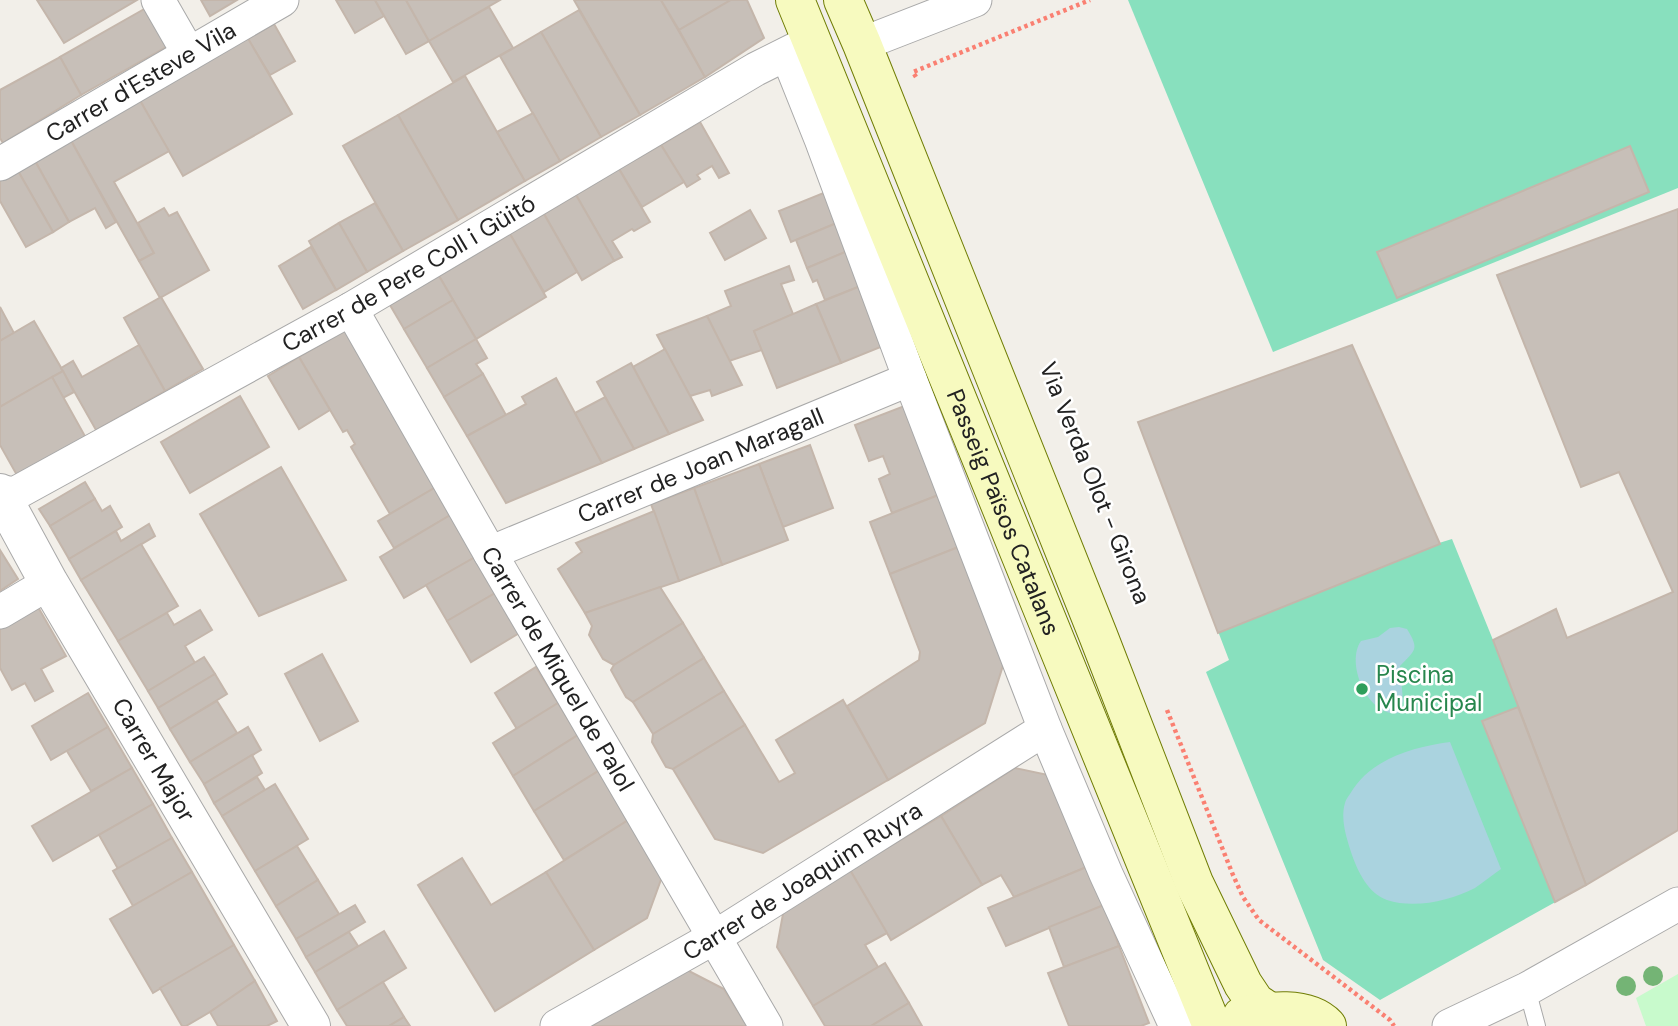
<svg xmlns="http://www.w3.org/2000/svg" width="1678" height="1026" font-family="'DM Sans',sans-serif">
<rect width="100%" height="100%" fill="#f2efe9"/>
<polygon fill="#c8facc" points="1678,974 1678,1026 1646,1026 1636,998"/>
<g fill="#88e0be">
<polygon points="1128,0 1678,0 1678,188 1273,352"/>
<polygon points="1352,345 1439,543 1452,539 1493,640 1586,885 1380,1000 1323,960 1206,672 1229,660 1138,422"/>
</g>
<g fill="#aad3df">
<path d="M1399 627 1407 629C1420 650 1415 650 1400 666L1403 701 1398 713C1368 717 1345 663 1361 641L1378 637 1390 628Z"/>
<path d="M1450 742 1501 869C1492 875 1484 882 1475 888 1450 901 1414 909 1387 900 1368 893 1358 872 1352 855 1347 839 1340 820 1345 803 1346 799 1348 797 1350 794 1370 759 1413 747 1450 742Z"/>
</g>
<g fill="#c7bfb8" stroke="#c4b6ab" stroke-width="2">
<polygon points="37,0 137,0 64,43"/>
<polygon points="201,0 237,0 210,16"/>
<polygon points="336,0 375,0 384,16 355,33"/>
<polygon points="375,0 406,0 429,41 406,54"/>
<polygon points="406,0 500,0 429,41"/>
<polygon points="574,0 661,0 705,77 640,115"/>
<polygon points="661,0 731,0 679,30"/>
<polygon points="731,0 747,0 764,38 705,77 679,30"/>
<polygon points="489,7 513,48 453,82 429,41"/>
<polygon points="146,8 168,46 81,95 60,57"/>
<polygon points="579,10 640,115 601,137 541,32"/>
<polygon points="274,24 295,61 270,75 248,39"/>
<polygon points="541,32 601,137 560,161 500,56"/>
<polygon points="246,35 292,114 183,176 138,97"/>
<polygon points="60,57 81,95 3,143 0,138 0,90"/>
<polygon points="465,76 525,181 458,220 398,115"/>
<polygon points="138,97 169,151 114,182 154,253 139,261 69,137"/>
<polygon points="533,113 560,161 525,181 497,132"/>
<polygon points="398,115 458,220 403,251 343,146"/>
<polygon points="700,122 729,173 719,178 712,166 697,175 700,179 687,187 661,145"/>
<polygon points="69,137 116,222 106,228 95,208 69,222 35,161"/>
<polygon points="661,145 684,182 642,207 619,169"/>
<polygon points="1630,146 1649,192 1397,298 1377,252"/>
<polygon points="35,161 69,222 53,232 18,171"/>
<polygon points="619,169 650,222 634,231 632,229 612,241 622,257 614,261 576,195"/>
<polygon points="18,171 53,232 26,247 0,201 0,181"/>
<polygon points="826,192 839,222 791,242 779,211"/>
<polygon points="576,195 614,261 582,280 544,214"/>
<polygon points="375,203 403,251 367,272 339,223"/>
<polygon points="164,208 169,216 177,212 209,270 160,298 139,261 154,253 138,223"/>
<polygon points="1678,209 1678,830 1586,885 1493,640 1556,609 1567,638 1673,592 1619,472 1581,487 1497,275"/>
<polygon points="750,210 766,238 725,260 710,233"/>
<polygon points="544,214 577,272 544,292 510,234"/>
<polygon points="839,222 850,250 807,268 796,240"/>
<polygon points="339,223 367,272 336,290 309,241"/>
<polygon points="510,234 546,297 476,339 439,276"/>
<polygon points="311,247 336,290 303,309 279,266"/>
<polygon points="850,250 863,285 825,300 817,280 813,282 807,268"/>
<polygon points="789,266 794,280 781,284 793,314 754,331 762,350 729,361 707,316 731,306 725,291"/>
<polygon points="439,276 453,300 404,329 390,305"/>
<polygon points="863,285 888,344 841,363 816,304"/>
<polygon points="161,297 203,369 165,391 124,318"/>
<polygon points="453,300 476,339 427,368 404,329"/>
<polygon points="816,304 841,363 777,388 754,331"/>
<polygon points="0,307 14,333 0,341"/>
<polygon points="707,316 742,385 712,396 710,390 690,396 657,335"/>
<polygon points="34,321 63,371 0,407 0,341"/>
<polygon points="348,329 436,487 390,514 351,447 355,444 347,430 343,432 299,357"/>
<polygon points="476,339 487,358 476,364 483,374 444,397 427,368"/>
<polygon points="139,345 165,391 96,430 61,368 73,361 82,377"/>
<polygon points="1352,345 1440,544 1218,633 1138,422"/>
<polygon points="665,349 703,420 669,434 633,367"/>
<polygon points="299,357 330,410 299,429 268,376"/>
<polygon points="631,363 669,434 634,449 597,382"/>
<polygon points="63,371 74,392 63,398 52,377"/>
<polygon points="483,374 506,415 467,436 444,397"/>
<polygon points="52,377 86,438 18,477 0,445 0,407"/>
<polygon points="556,378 602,463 506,503 467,436 526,404 522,397"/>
<polygon points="240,396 269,447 190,493 161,442"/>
<polygon points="605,397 634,449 602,463 575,413"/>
<polygon points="907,405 941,494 892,513 879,479 890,474 883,456 869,461 855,425"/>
<polygon points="810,445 833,508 783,527 759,464"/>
<polygon points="759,464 788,540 722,565 694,488"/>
<polygon points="281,467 346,580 259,616 200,514"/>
<polygon points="85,482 95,499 50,526 39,509"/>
<polygon points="436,487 452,514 394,548 378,521"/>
<polygon points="694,488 722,565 679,581 651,504"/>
<polygon points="941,494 961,546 890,574 870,522"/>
<polygon points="95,499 102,511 110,506 122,527 69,559 50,526"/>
<polygon points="654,511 679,581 585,613 558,569 582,552 576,543"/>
<polygon points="452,514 477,556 404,598 380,557"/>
<polygon points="149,524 155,536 81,580 69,559 116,531 121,541"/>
<polygon points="141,544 178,606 118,641 81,580"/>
<polygon points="961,546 1005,659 985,723 888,780 847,706 919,660 920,652 890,574"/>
<polygon points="0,550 18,579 0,591"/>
<polygon points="477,556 497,592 447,621 426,585"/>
<polygon points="660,587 683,623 614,665 603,659 589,635 592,626 585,613"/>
<polygon points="497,592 521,632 471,662 447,621"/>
<polygon points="38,607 66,656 41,669 53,691 35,701 25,683 12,690 0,668 0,628"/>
<polygon points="200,610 212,630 185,646 195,663 148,691 118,641 167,613 174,625"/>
<polygon points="683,623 704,658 633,702 626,697 611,670 614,665"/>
<polygon points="322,654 358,721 320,741 285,674"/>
<polygon points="204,657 215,674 158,708 148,691"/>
<polygon points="704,658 724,691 653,734 633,702"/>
<polygon points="536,667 558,703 517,729 495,693"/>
<polygon points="215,674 227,694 170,729 158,708"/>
<polygon points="724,691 745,725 673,769 666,767 652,742 653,734"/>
<polygon points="88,693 108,727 51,760 32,726"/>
<polygon points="843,700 888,780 763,853 715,839 673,769 745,725 779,782 795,773 776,740"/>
<polygon points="217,701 237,733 190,762 170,729"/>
<polygon points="558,703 578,735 513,776 493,743"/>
<polygon points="1518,707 1586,885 1555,902 1482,721"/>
<polygon points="108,727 132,768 91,791 67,751"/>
<polygon points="248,727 261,750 204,784 190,762"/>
<polygon points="578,735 600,770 534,811 513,776"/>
<polygon points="252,755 262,773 214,803 204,784"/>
<polygon points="132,768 153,804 53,861 32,826"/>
<polygon points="1015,768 1053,776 1089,866 1014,897 1001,875 982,885 941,816"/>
<polygon points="600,770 630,819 564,860 534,811"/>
<polygon points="257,777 265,790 222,816 214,803"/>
<polygon points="275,784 308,839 255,871 222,816"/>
<polygon points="153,804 172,838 118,869 99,835"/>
<polygon points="941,816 982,885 891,940 850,870"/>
<polygon points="630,819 663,874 647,918 594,950 546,872"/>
<polygon points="172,838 192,872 133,906 113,871"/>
<polygon points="297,846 318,880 276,906 255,871"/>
<polygon points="462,858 491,905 546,872 594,950 495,1011 418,885"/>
<polygon points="1089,866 1104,905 1006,946 988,908"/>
<polygon points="850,870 887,933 865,945 878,967 813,1006 777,947 785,903"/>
<polygon points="192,872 234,945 153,993 110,919"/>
<polygon points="318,880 339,914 296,939 276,906"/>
<polygon points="355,905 365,922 306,957 296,939"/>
<polygon points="1104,905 1119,946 1064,967 1049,927"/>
<polygon points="384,931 406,968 337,1010 315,972"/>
<polygon points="349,932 358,946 315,972 306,957"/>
<polygon points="234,945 255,981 210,1012 186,1026 182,1026 160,988"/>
<polygon points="1119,946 1149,1023 1141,1026 1069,1026 1048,973"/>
<polygon points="885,963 909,1003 871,1026 825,1026 813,1006"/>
<polygon points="683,968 724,989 747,1026 591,1026"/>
<polygon points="255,981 277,1021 267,1026 218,1026 210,1012"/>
<polygon points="383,982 404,1017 389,1026 347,1026 337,1010"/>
<polygon points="909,1003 922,1026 871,1026"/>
<polygon points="404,1017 410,1026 389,1026"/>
</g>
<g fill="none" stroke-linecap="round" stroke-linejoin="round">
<defs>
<polyline id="service" points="1527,989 1537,1026"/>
<g id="minor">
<polyline points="158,0 189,54"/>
<polyline points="862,44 975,0"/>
<polyline points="787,54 821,139 910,379 1045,729 1106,874 1176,1026"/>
<path id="s1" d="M0 164 282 0"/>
<path id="s2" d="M351 309 490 553 766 1026"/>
<path id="s3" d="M0 493H16L351 309 756 69 806 44"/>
<path id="s4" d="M490 553 910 379"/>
<polyline points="0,612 49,583"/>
<path id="s5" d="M557 1026 715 937 1045 729"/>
<polyline points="1449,1026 1527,989 1678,904"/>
</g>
<g id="tertiary">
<path id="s6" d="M0 493 49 583 311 1026"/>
</g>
<g id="secondary">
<path id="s7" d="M795 0 1212 1026"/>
<polyline points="843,0 862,44 1098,635 1194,883 1243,984 1255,1002 1268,1011"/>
<path d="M1242 1016C1267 1011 1307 1005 1327 1026"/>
</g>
</defs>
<use href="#service" stroke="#a9a9a9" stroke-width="18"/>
<use href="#minor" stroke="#a9a9a9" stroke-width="35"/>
<use href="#tertiary" stroke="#a9a9a9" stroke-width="40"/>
<use href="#secondary" stroke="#707d05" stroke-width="40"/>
<g stroke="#fa8072" stroke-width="4.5" stroke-dasharray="3.5 3.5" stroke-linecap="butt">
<polyline points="916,77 913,72 1090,0"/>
<polyline points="1167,710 1233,875 1243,897 1259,920 1390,1020 1394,1026"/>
</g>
<use href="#service" stroke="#fff" stroke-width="16"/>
<use href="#minor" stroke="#fff" stroke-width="33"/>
<use href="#tertiary" stroke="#fff" stroke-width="38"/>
<use href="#secondary" stroke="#f7fabf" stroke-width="38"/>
</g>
<g fill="#74b475">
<circle cx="1653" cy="976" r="10"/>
<circle cx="1626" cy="986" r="10"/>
</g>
<circle fill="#2e9e5b" stroke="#fff" stroke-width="2.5" cx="1362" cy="689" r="7"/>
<g text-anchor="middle" stroke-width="5" stroke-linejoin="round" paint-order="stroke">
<g font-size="24" fill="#222" stroke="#fff">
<text dy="8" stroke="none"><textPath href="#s1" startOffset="163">Carrer d'Esteve Vila</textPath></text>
<text dy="8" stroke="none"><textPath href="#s3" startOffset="466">Carrer de Pere Coll i Güitó</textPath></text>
<text dy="8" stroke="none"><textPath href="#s4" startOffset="228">Carrer de Joan Maragall</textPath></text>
<text transform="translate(1095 483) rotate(68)" y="8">Via Verda Olot - Girona</text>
<text dy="8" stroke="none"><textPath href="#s7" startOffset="553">Passeig Països Catalans</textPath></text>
<text dy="8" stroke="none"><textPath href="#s2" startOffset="415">Carrer de Miquel de Palol</textPath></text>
<text dy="8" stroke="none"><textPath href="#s6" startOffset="308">Carrer Major</textPath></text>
<text dy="8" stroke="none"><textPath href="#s5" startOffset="285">Carrer de Joaquim Ruyra</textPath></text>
</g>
<g font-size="24" fill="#27864d" stroke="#fff" text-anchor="start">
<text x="1376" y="683">Piscina<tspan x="1376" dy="28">Municipal</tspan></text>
</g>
</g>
</svg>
